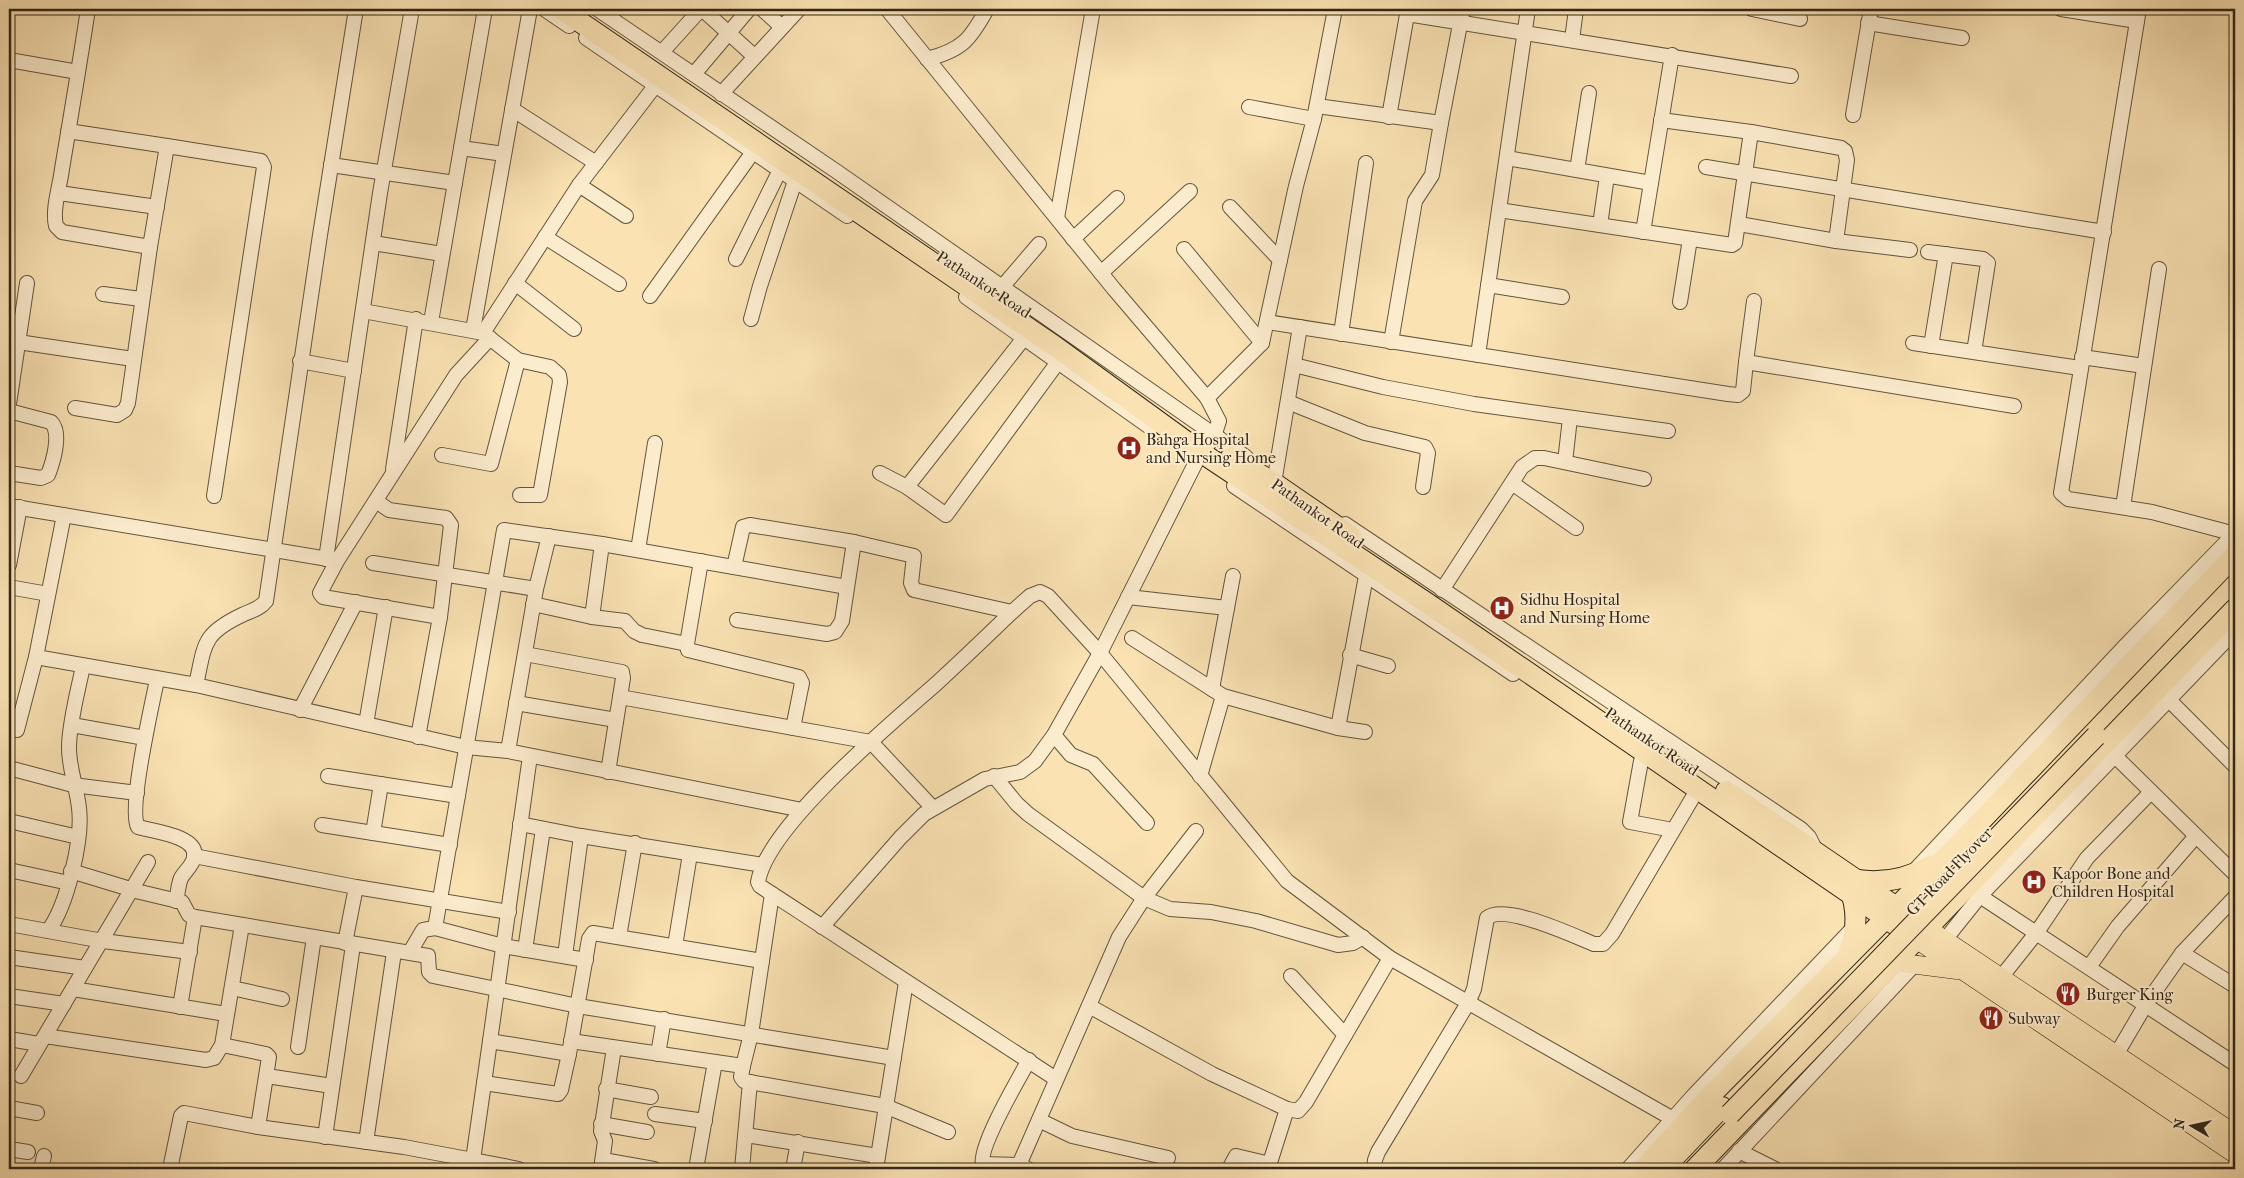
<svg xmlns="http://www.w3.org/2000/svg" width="2244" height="1178" font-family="'IM FELL French Canon',serif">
<rect width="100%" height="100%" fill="#fae2b3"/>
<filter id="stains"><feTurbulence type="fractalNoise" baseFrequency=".004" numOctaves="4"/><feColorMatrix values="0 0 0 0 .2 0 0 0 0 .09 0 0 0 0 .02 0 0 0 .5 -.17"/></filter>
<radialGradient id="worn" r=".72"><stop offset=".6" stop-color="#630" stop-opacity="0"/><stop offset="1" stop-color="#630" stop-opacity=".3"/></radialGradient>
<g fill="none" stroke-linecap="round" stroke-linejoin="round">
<defs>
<g id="minor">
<polyline points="544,9 569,26"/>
<polyline points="597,9 836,171 1246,457"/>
<polyline points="702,9 754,56"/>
<polyline points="762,9 782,27"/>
<polyline points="1752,9 1800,19"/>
<polyline points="2061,9 2137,21"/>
<polyline points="2139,9 2061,493 2068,499 2152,512 2235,534"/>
<polyline points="1407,14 1791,76"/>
<polyline points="1868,23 1962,38"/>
<polyline points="586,38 847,216"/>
<polyline points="1572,40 1576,9"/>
<polyline points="662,52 701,9"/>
<path d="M927 59C962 50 970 40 987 9"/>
<polyline points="9,60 78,72"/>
<polyline points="694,74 749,9"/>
<polyline points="721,94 799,9"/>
<polyline points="1317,106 1441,123 1463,9"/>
<polyline points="1249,107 1314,119"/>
<polyline points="512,109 596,163"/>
<polyline points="1853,115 1871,9"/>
<polyline points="1389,117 1408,9"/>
<polyline points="1661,120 1751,132 1841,148 1845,151 1847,160 1836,241"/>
<path d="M68 131 167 146 150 247 62 232 56 226C52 209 60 186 62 169 71 115 80 62 88 9"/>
<polyline points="167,146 261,161 264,167 214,496"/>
<polyline points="461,148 504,154"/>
<polyline points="1507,158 1651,183"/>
<polyline points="331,165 455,183"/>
<polyline points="1706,167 2104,232"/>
<polyline points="1577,170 1589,93"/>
<polyline points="579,185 626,216"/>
<polyline points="59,193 157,207"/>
<polyline points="1230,207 1280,260"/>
<polyline points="1499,210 1732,245 1735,243 1751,132"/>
<polyline points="1057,218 1093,9"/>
<polyline points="1739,224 1836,241 1910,250"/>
<polyline points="1600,225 1607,176"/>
<polyline points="1643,232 1672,55"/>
<polyline points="545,237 619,284"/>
<polyline points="1073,239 1117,198"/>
<polyline points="373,243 442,254"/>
<polyline points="1184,249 1262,343"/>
<polyline points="1928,252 1983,259 1988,263 1974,352"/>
<polyline points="736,259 780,170"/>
<polyline points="1101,273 1190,191"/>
<polyline points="515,283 574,329"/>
<polyline points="1488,285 1562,297"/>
<polyline points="1002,287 1039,244"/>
<polyline points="103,294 141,299"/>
<polyline points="650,296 753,152"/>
<polyline points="966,297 1151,428"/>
<polyline points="1680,302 1690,239"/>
<polyline points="363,311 483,333 518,360 550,367 559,375 560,382 540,495 520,495"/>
<polyline points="751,319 760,286 795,181"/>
<polyline points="431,322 485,9"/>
<polyline points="1267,322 1728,394 1738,395 1743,391 1746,362 2014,406"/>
<polyline points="473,330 530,9"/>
<polyline points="483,333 579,185 655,86"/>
<polyline points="1341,334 1366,163"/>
<polyline points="18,342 133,359"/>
<polyline points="1391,342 1415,201 1432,175 1441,123"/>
<polyline points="1913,343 2080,368"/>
<polyline points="1931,346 1946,254"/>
<polyline points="1478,355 1528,9"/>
<polyline points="2082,357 2144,366"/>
<polyline points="300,361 354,371"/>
<polyline points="1746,362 1754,301"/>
<polyline points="1294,365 1383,387 1474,404 1668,431"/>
<polyline points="1207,398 1262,343 1296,186 1314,119 1335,9"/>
<polyline points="1288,402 1365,433 1425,447 1428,453 1423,487"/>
<polyline points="9,404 27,283"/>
<polyline points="75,408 117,415 125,410 128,403 150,247"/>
<path d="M9 411 51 422C62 433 53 462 48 475L41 478 9 473"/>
<polyline points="442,455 491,464 518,360"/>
<polyline points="1565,462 1570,418"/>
<polyline points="393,469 416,319"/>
<polyline points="880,473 907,487 946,515 1058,362"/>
<polyline points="1274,483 1300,327"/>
<polyline points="1512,483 1576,528"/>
<polyline points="1234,486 1513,674"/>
<polyline points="907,487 1024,338"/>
<polyline points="376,501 389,510 446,518 451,525 440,617 418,737"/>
<polyline points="9,506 334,560"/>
<polyline points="2123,507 2159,269"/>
<polyline points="1345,524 1801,829 1809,837 1815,849"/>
<polyline points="638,550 655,443"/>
<polyline points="326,559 380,193 412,9"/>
<polyline points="701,561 687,644 688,650 799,677 802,683 793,728"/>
<polyline points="373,563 536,589"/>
<polyline points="9,565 20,507"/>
<polyline points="734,567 743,527 750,525 854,542 914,556 911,583 914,590 1012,612"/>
<polyline points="9,587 48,594"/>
<polyline points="1442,590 1522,467 1535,458 1544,458 1644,479"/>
<polyline points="1128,597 1227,608"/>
<polyline points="533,604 592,617 625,621 634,631 642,635 687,644"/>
<polyline points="440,617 323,597 320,593 337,561 456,375 490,338"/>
<polyline points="592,617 602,544"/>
<polyline points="737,620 827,634 835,632 842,621 854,542"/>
<polyline points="1132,638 1223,696 1338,728 1366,576"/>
<polyline points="525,654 622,672 623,678 608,772"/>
<polyline points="1350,655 1388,666"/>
<polyline points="36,657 196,685 466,747 508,751 802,810"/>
<path d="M157 680C152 704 128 810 138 827 152 831 200 836 194 858 192 866 185 871 181 878 178 885 178 894 176 901"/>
<path d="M196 685C205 644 202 634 242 615 250 611 260 609 266 601L320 235 356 9"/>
<polyline points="1212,689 1233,576"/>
<polyline points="620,697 871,742 932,807"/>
<polyline points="2169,700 2235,766"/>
<polyline points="516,703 616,720"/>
<polyline points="300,710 356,602"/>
<polyline points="366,724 386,607"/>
<polyline points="72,725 145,738"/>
<polyline points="1338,728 1365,732"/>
<polyline points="17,730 36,657 64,515"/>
<polyline points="1054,735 1071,755 1093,764 1147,823"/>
<polyline points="508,751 536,589 549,536"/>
<polyline points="2114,755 2235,874"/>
<polyline points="1641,761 1630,822 1673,830"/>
<polyline points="9,768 73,785 137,793"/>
<polyline points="328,776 458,796"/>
<polyline points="994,776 1017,804 1028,814 1144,898 1170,909 1211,912 1256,921 1338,945 1353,943 1363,937"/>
<polyline points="1200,776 1223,696"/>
<polyline points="9,821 78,837"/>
<polyline points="520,824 581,836 763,865"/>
<polyline points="322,825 450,845"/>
<polyline points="373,833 381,784"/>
<polyline points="194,856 356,887 509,912"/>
<polyline points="9,870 69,883"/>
<polyline points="1915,870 2125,646 2235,533"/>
<polyline points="71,871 140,892 182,902 189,915 195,917 428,956 429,972 433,976 578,1006 894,1058"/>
<polyline points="1980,896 2235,1064"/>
<polyline points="9,924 103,941 190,952"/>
<polyline points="822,927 900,838 924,814 985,779 1020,772 1035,761 1054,735 1100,653 1197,460 1214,436 1219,421 1207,398 1114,289 887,9"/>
<polyline points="435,928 503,946 586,960"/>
<path d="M48 931C67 906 83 839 79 808 77 788 69 769 69 748 69 723 78 691 83 666"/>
<polyline points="619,937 635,843"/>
<polyline points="1944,941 1980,896 2235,631"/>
<polyline points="345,943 356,887"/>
<polyline points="675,946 690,854"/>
<polyline points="525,950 543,829"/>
<polyline points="410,952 423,930 435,928 504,530 602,544 847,587"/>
<polyline points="2182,953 2235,986"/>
<polyline points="565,956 581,836"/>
<polyline points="9,957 85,968"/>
<polyline points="2089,967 2118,926 2196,836"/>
<polyline points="1291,976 1345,1035"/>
<polyline points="1995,985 2037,932 2087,858 2151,792"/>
<polyline points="232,988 282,999"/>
<polyline points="73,989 226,1014"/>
<polyline points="9,996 64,1004"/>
<polyline points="1089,1006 1212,1074 1287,1109 1298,1111 1306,1102 1390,958"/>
<polyline points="180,1007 195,917"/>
<polyline points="45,1036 206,1060 214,1058 222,1045 242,925"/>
<polyline points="9,1039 39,1044"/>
<polyline points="490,1041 530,756"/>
<polyline points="571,1041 743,1066 741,1077 744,1081 885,1106 948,1132"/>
<polyline points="222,1045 266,1054 269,1057 258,1127"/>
<polyline points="298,1047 314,937"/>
<polyline points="658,1054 664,1019"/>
<polyline points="2116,1055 2146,1004 2182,953 2235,897"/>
<polyline points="743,1066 751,1034 772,894"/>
<polyline points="21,1076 148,862"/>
<polyline points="267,1076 332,1086"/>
<path d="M1056 1079 760 886 758 882C767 826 893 722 937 683 962 660 987 636 1012 612L1030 596 1040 592 1048 596 1100 653 1287 881 1390 958 1673 1119"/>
<polyline points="484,1083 558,1094 561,1090 569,1054"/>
<polyline points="606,1089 651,1097"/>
<polyline points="9,1108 37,1113"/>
<polyline points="655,1114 705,1121"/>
<polyline points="1039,1120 1072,1136 1168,1158"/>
<polyline points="601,1124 647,1132"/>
<polyline points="746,1135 878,1156"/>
<polyline points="325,1137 353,945"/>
<polyline points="366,1142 394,952"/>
<polyline points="9,1149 28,1152"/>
<polyline points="1739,1151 1775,1169"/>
<polyline points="473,1160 519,1169"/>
<polyline points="603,1160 654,1169"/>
<path d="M1019 1165 983 1164C978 1148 1019 1078 1029 1060"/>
<polyline points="41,1169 44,1156"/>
<polyline points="170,1169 181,1116 184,1113 258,1127 404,1147 473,1160 490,1041 569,1054 589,939 593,933 762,961"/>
<polyline points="601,1169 605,1141 601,1131 614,1048"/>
<polyline points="696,1169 715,1062"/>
<polyline points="742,1169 750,1082"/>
<polyline points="793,1169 798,1142"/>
<polyline points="876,1169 906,982"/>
<polyline points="1028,1169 1019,1165 1119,937 1144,898 1196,831"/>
<polyline points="1229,1169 1236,1156 1270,1164"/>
<polyline points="1268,1169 1287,1109"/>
<path d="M1374 1169 1375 1160 1378 1152 1468 1003 1474 989 1487 918C1505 903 1574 936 1594 944H1603L1612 934 1693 797"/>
<polyline points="1628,1169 1694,1095 1854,927"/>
<polyline points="1723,1169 1916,963"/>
</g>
<g id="major">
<polyline points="1927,928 2235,1134"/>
<polyline points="1916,939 2235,1154"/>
<polyline points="1894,962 1957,970"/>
</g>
<g id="highway">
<polyline points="561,9 1056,347 1202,453 1427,603 1916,939"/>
<polyline points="1231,457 1274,483 1351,536"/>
<polyline points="1726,791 1927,928"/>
<path d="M1857 880C1884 884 1907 879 1930 866"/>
<path d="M1848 955C1856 933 1858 917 1852 895"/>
<polyline points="1643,1169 1706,1100 1956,847 2235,555"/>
<polyline points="1663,1169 1722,1107"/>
<polyline points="1695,1169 2235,609"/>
</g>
</defs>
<use href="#minor" stroke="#63553e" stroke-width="16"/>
<use href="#major" stroke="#312617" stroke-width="19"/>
<use href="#highway" stroke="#312617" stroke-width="22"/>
<use href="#minor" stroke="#fcecce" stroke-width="14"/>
<use href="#major" stroke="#fae2b3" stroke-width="18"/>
<use href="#highway" stroke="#fae2b3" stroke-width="20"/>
<defs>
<polyline id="highway-bridge" points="1730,1114 2096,736"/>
</defs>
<use href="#highway-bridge" stroke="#312617" stroke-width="22" stroke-linecap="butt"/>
<use href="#highway-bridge" stroke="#fae2b3" stroke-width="20"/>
</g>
<defs>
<symbol id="hospital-disc" viewBox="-11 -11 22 22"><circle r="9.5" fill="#8f2418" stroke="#fcecce"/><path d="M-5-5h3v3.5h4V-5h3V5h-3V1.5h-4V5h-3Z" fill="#fff"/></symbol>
<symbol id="restaurant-disc" viewBox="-11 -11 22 22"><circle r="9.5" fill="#8f2418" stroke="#fcecce"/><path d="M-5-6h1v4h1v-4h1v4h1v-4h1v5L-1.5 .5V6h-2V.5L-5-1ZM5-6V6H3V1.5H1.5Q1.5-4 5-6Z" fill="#fff"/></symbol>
</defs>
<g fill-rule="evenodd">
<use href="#hospital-disc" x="1115" y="434" width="28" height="28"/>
<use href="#hospital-disc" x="1488" y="594" width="28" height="28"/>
<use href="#hospital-disc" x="2020" y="868" width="28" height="28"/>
<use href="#restaurant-disc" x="2054" y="980" width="28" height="28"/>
<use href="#restaurant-disc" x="1977" y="1004" width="28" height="28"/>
</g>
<g text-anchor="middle" stroke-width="4" stroke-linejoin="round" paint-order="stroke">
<g font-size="16" fill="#312617" stroke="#fcecce">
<text transform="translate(984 284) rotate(33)" y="6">Pathankot Road</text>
<text transform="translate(1318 513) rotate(35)" y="6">Pathankot Road</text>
<text transform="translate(1652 741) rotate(34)" y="6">Pathankot Road</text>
<text transform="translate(1949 871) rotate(-46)" y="6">GT Road Flyover</text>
</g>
<g font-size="16" fill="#312617" stroke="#fcecce" text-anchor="start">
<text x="1146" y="445">Bahga Hospital<tspan x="1146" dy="18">and Nursing Home</tspan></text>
<text x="1520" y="605">Sidhu Hospital<tspan x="1520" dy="18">and Nursing Home</tspan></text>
<text x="2052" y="879">Kapoor Bone and<tspan x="2052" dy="18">Children Hospital</tspan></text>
<text x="2086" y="1000">Burger King</text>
<text x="2008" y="1024">Subway</text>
</g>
</g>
<rect width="2244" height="1178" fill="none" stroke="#fae2b3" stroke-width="30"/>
<rect x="10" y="10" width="2224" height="1158" fill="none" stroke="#312617" stroke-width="2.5"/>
<rect x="15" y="15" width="2214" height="1148" fill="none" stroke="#312617"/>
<g transform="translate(2192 1126) rotate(279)" stroke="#fcecce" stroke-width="4" paint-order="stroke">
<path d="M0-4L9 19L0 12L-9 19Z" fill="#312617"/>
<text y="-8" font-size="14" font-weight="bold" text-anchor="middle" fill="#312617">N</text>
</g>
<rect width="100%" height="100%" filter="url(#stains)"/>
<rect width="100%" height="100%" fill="url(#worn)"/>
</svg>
